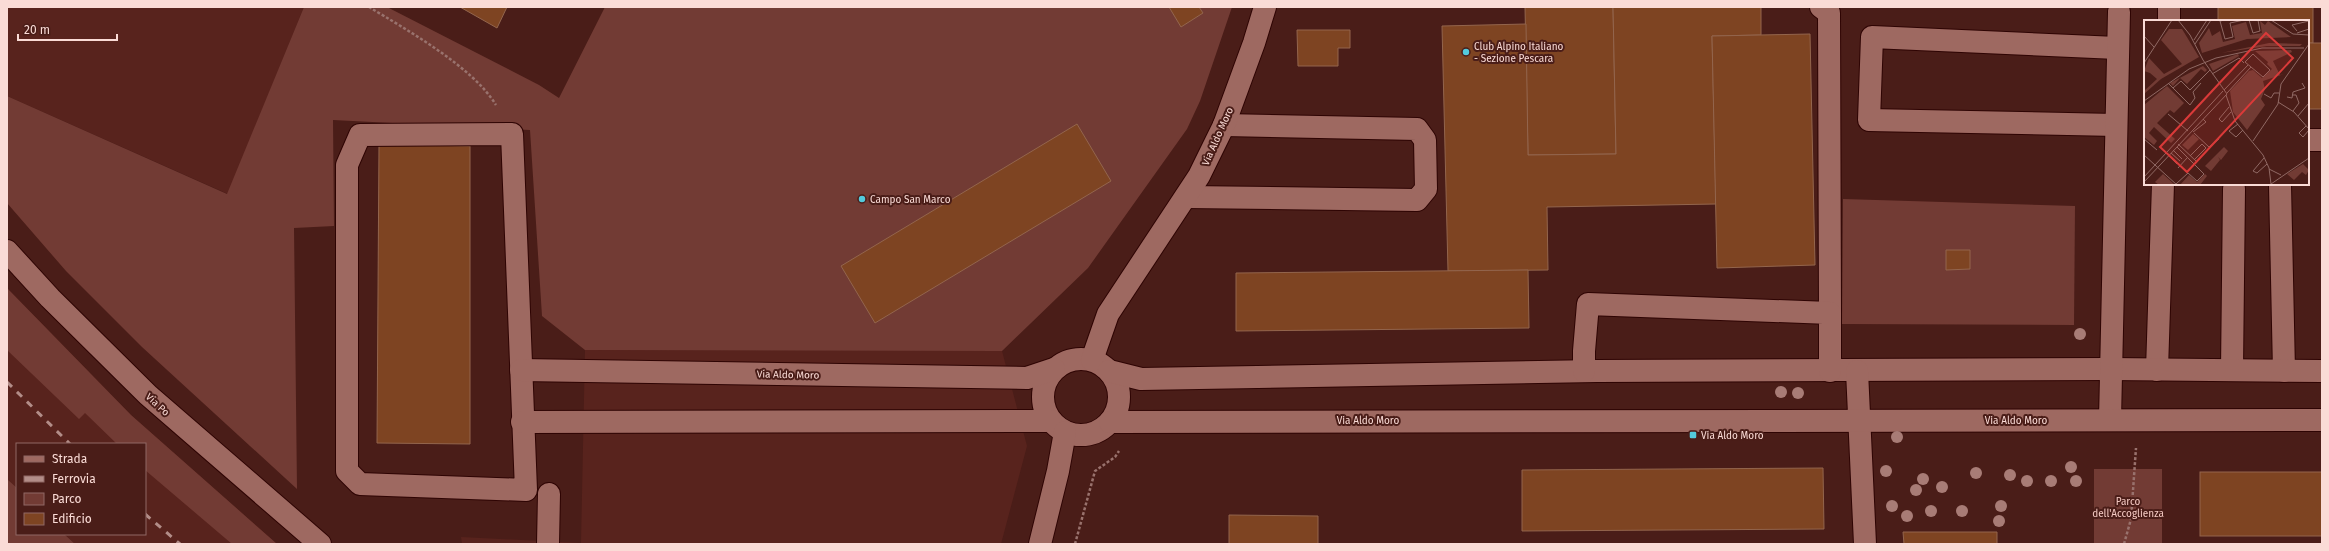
<svg xmlns="http://www.w3.org/2000/svg" width="2329" height="551" font-family="'Fira Sans',sans-serif">
<rect width="100%" height="100%" fill="#4a1d18"/>
<g fill="#58231d">
<polygon points="7,7 304,7 228,194 7,96"/>
<polygon points="7,288 131,415 277,544 75,544 64,534 145,534 145,444 17,444 17,488 7,479"/>
<polygon points="585,350 1002,351 1027,446 1001,544 462,544 461,537 581,543"/>
</g>
<g fill="#723b34">
<polygon points="304,7 387,7 539,85 559,98 605,7 1232,7 1200,101 1187,129 1088,268 1002,351 585,350 542,316 530,130 333,120 334,226 294,228 297,489 142,347 66,271 7,203 7,96 227,194"/>
<polygon points="1843,199 2075,206 2074,325 1842,324"/>
<polygon points="7,288 131,415 277,544 232,544 145,470 145,444 117,444 85,413 79,419 7,350"/>
<rect x="2094" y="469" width="68" height="75"/>
<polygon points="7,479 17,488 17,534 64,534 75,544 7,544"/>
</g>
<g fill="#7e4422" stroke="#93654d">
<polygon points="460,7 507,7 497,28"/>
<polygon points="1169,7 1199,7 1203,13 1181,27"/>
<polygon points="1525,7 1613,7 1616,154 1528,155"/>
<polygon points="1613,7 1761,7 1761,35 1712,36 1716,204 1547,207 1548,270 1448,271 1442,26 1526,24 1528,155 1616,154"/>
<polygon points="2218,7 2313,7 2313,43 2308,43 2308,21 2218,21"/>
<polygon points="1297,30 1350,30 1350,48 1338,48 1338,66 1298,66"/>
<polygon points="1810,34 1815,265 1717,268 1712,36"/>
<rect x="2308" y="43" width="14" height="66"/>
<polygon points="1077,124 1111,181 875,323 841,266"/>
<polygon points="379,144 470,146 470,444 377,443"/>
<polygon points="1946,250 1970,250 1970,269 1946,270"/>
<polygon points="1528,270 1529,328 1236,331 1236,273"/>
<polygon points="1823,468 1824,529 1522,531 1522,470"/>
<rect x="2200" y="472" width="122" height="64"/>
<polygon points="1229,515 1318,516 1318,544 1229,544"/>
<polygon points="1903,532 1997,532 1997,544 1904,544"/>
</g>
<g fill="none" stroke-linecap="round" stroke-linejoin="round">
<defs>
<g id="minor">
<polyline points="1821,7 1829,13 1830,313"/>
<polyline points="2169,21 2169,7"/>
<polyline points="2116,125 1869,120 1872,37 2117,48"/>
<polygon points="512,134 526,490 360,484 347,471 347,165 360,135"/>
<polyline points="2308,140 2322,140"/>
<polyline points="2280,185 2284,371"/>
<polyline points="1186,197 1417,200 1426,189 1425,140 1417,129 1224,125"/>
<polyline points="7,251 50,298 148,395 320,544"/>
<circle cx="1081" cy="397" r="38"/>
<polyline points="1092,360 1108,314 1199,176 1224,125 1254,43 1265,7"/>
<polyline points="521,370 1027,378 1054,369"/>
<polyline points="2157,370 2163,184"/>
<polyline points="2232,370 2234,189"/>
<polyline points="1109,371 1141,379 1597,371 2110,369 2322,371"/>
<polyline points="1584,371 1584,351 1588,304 1830,313 1830,371"/>
<polyline points="1857,371 1865,544"/>
<polyline points="2110,420 2119,12"/>
<polyline points="522,422 1051,421"/>
<polyline points="1110,422 2322,420"/>
<polyline points="548,544 549,494"/>
<polyline points="1040,544 1058,471 1065,432"/>
</g>
</defs>
<use href="#minor" stroke="#2e0403" stroke-width="24"/>
<g stroke="#99726d" stroke-width="2.5" stroke-dasharray="3 2" stroke-linecap="butt">
<path d="M369 7C407 30 473 67 496 105"/>
<polyline points="1075,544 1095,471 1115,457 1119,451"/>
<polyline points="2124,544 2131,519 2136,448"/>
</g>
<use href="#minor" stroke="#9e6961" stroke-width="22"/>
<g stroke="#b28d88" stroke-width="3" stroke-dasharray="7 7" stroke-linecap="butt">
<polyline points="7,382 70,444"/>
<polyline points="145,514 180,544"/>
</g>
</g>
<g fill="#a87c76">
<circle cx="2080" cy="334" r="6"/>
<circle cx="1781" cy="392" r="6"/>
<circle cx="1798" cy="393" r="6"/>
<circle cx="1897" cy="437" r="6"/>
<circle cx="2071" cy="467" r="6"/>
<circle cx="1886" cy="471" r="6"/>
<circle cx="1976" cy="473" r="6"/>
<circle cx="2010" cy="475" r="6"/>
<circle cx="1923" cy="479" r="6"/>
<circle cx="2027" cy="481" r="6"/>
<circle cx="2051" cy="481" r="6"/>
<circle cx="2076" cy="481" r="6"/>
<circle cx="1942" cy="487" r="6"/>
<circle cx="1916" cy="490" r="6"/>
<circle cx="1892" cy="506" r="6"/>
<circle cx="2001" cy="506" r="6"/>
<circle cx="1931" cy="511" r="6"/>
<circle cx="1962" cy="511" r="6"/>
<circle cx="1907" cy="516" r="6"/>
<circle cx="1999" cy="521" r="6"/>
</g>
<g fill="#53cadc" stroke="#4a1d18" stroke-width="1.5">
<circle cx="1466" cy="52" r="4"/>
<circle cx="862" cy="199" r="4"/>
<rect x="1689" y="431" width="8" height="8" rx="2"/>
</g>
<g text-anchor="middle" stroke-width="4" stroke-linejoin="round" paint-order="stroke">
<g font-size="10" fill="#fadbd6" stroke="#4a1d18" text-anchor="start">
<text x="1474" y="50">Club Alpino Italiano<tspan x="1474" dy="12">- Sezione Pescara</tspan></text>
<text x="870" y="203">Campo San Marco</text>
<text x="1701" y="439">Via Aldo Moro</text>
</g>
<g font-size="10" fill="#fadbd6" stroke="#4a1d18">
<text transform="translate(1217 136) rotate(-66)" y="4">Via Aldo Moro</text>
<text transform="translate(788 374) rotate(1)" y="4">Via Aldo Moro</text>
<text transform="translate(158 404) rotate(43)" y="4">Via Po</text>
<text x="1368" y="424">Via Aldo Moro</text>
<text x="2016" y="424">Via Aldo Moro</text>
</g>
<g font-size="10" fill="#f5cac3" stroke="#4a1d18">
<text x="2128" y="505">Parco<tspan x="2128" dy="12">dell'Accoglienza</tspan></text>
</g>
</g>
<g transform="translate(2144 20)">
<rect width="165" height="165" fill="#4a1d18"/>
<path d="M116 1 121 5 124 1 147 17 103 19 58 33 55 23 65 8 68 16 76 11 79 22 91 19 88 6 102 2 106 15 118 13ZM25 9H38L55 37 17 59 0 74V71L13 59 6 53 0 51 5 38 20 54 38 44 17 20ZM125 23 158 24 156 26H123L77 33ZM147 30 148 32 129 41 136 55 140 54 119 61 121 69 117 79 121 85 103 110 89 92 86 71 105 51 109 50 118 58 128 49 123 44 124 42 111 31ZM94 34 95 36 69 51 65 44ZM59 46 63 50 61 52 57 49 43 64 36 58 29 66 26 63ZM23 66 40 83 30 93 26 90 13 103 31 119 27 123 10 107 5 113 13 121 10 125 0 117V85ZM49 114 55 119 44 130 38 125ZM80 127 84 131 77 140 74 137 76 140 67 151 61 146ZM159 144 165 150 162 155 158 152 150 160 143 154ZM19 154 31 165H15L11 162ZM61 154 63 156 56 165H36L45 155 53 162Z" fill="#723b34"/>
<path fill="none" stroke="#906964" stroke-width="1" d="M81 0 76 1 81 19 89 17 86 3 100 0M105 0 109 13 116 11 114 0M127 0 149 14 165 15M153 11 148 5 165 1M153 13 165 9M0 16 10 27M50 20 63 0M51 24 67 0M109 34 126 50 119 57 101 42ZM0 43 28 0M68 54 95 38 100 43M24 63 29 68 37 61 46 70 66 50M29 68 46 85 51 78 49 72 57 63M80 70 104 45M83 73 107 47M120 74 127 78 130 73H135M82 75 91 101 119 135 125 148 127 164M148 75H152L155 83 149 91M143 77 148 78 149 72 161 68 158 63M0 81 45 49 72 38 118 28H160M134 82 150 92 165 109M85 87 75 99 78 102 87 92M24 94 44 111M154 96 165 83M94 104 85 111 92 117 99 110M162 106 155 113 159 117 165 110M49 112 62 102 59 99M50 113 65 127 75 119M0 119 13 130M109 121 134 84 137 64 165 24M34 124 52 141M29 130 38 139M27 133 36 141M0 135 33 165M24 135 33 144M46 136 58 124 62 128 50 140M120 138 109 151 113 153 123 144M34 148 43 138M125 149 137 155M0 157 79 71M0 162 83 74 59 40 46 15 34 0M32 164 44 153 53 161 60 154 33 127M127 164 165 138"/>
<path fill="#da3a39" fill-opacity="0.15" stroke="#da3a39" stroke-width="2" d="M122 13 149 38 43 152 16 127Z"/>
<rect width="165" height="165" fill="none" stroke="#fadbd6" stroke-width="2"/>
</g>
<rect width="2329" height="551" fill="none" stroke="#fadbd6" stroke-width="16"/>
<rect x="16" y="443" width="130" height="92" fill="#4a1d18" stroke="#906964"/>
<rect x="24" y="456" width="20" height="6" fill="#9e6961" stroke="#906964"/>
<text x="52" y="463" font-size="12" fill="#fadbd6">Strada</text>
<rect x="24" y="476" width="20" height="6" fill="#b28d88" stroke="#906964"/>
<text x="52" y="483" font-size="12" fill="#fadbd6">Ferrovia</text>
<rect x="24" y="493" width="20" height="12" fill="#723b34" stroke="#906964"/>
<text x="52" y="503" font-size="12" fill="#fadbd6">Parco</text>
<rect x="24" y="513" width="20" height="12" fill="#7e4422" stroke="#906964"/>
<text x="52" y="523" font-size="12" fill="#fadbd6">Edificio</text>
<path d="M18 34v6h99v-6" fill="none" stroke="#fadbd6" stroke-width="2"/>
<text x="24" y="34" font-size="12" fill="#fadbd6" stroke="#4a1d18" stroke-width="3" paint-order="stroke">20 m</text>
</svg>
